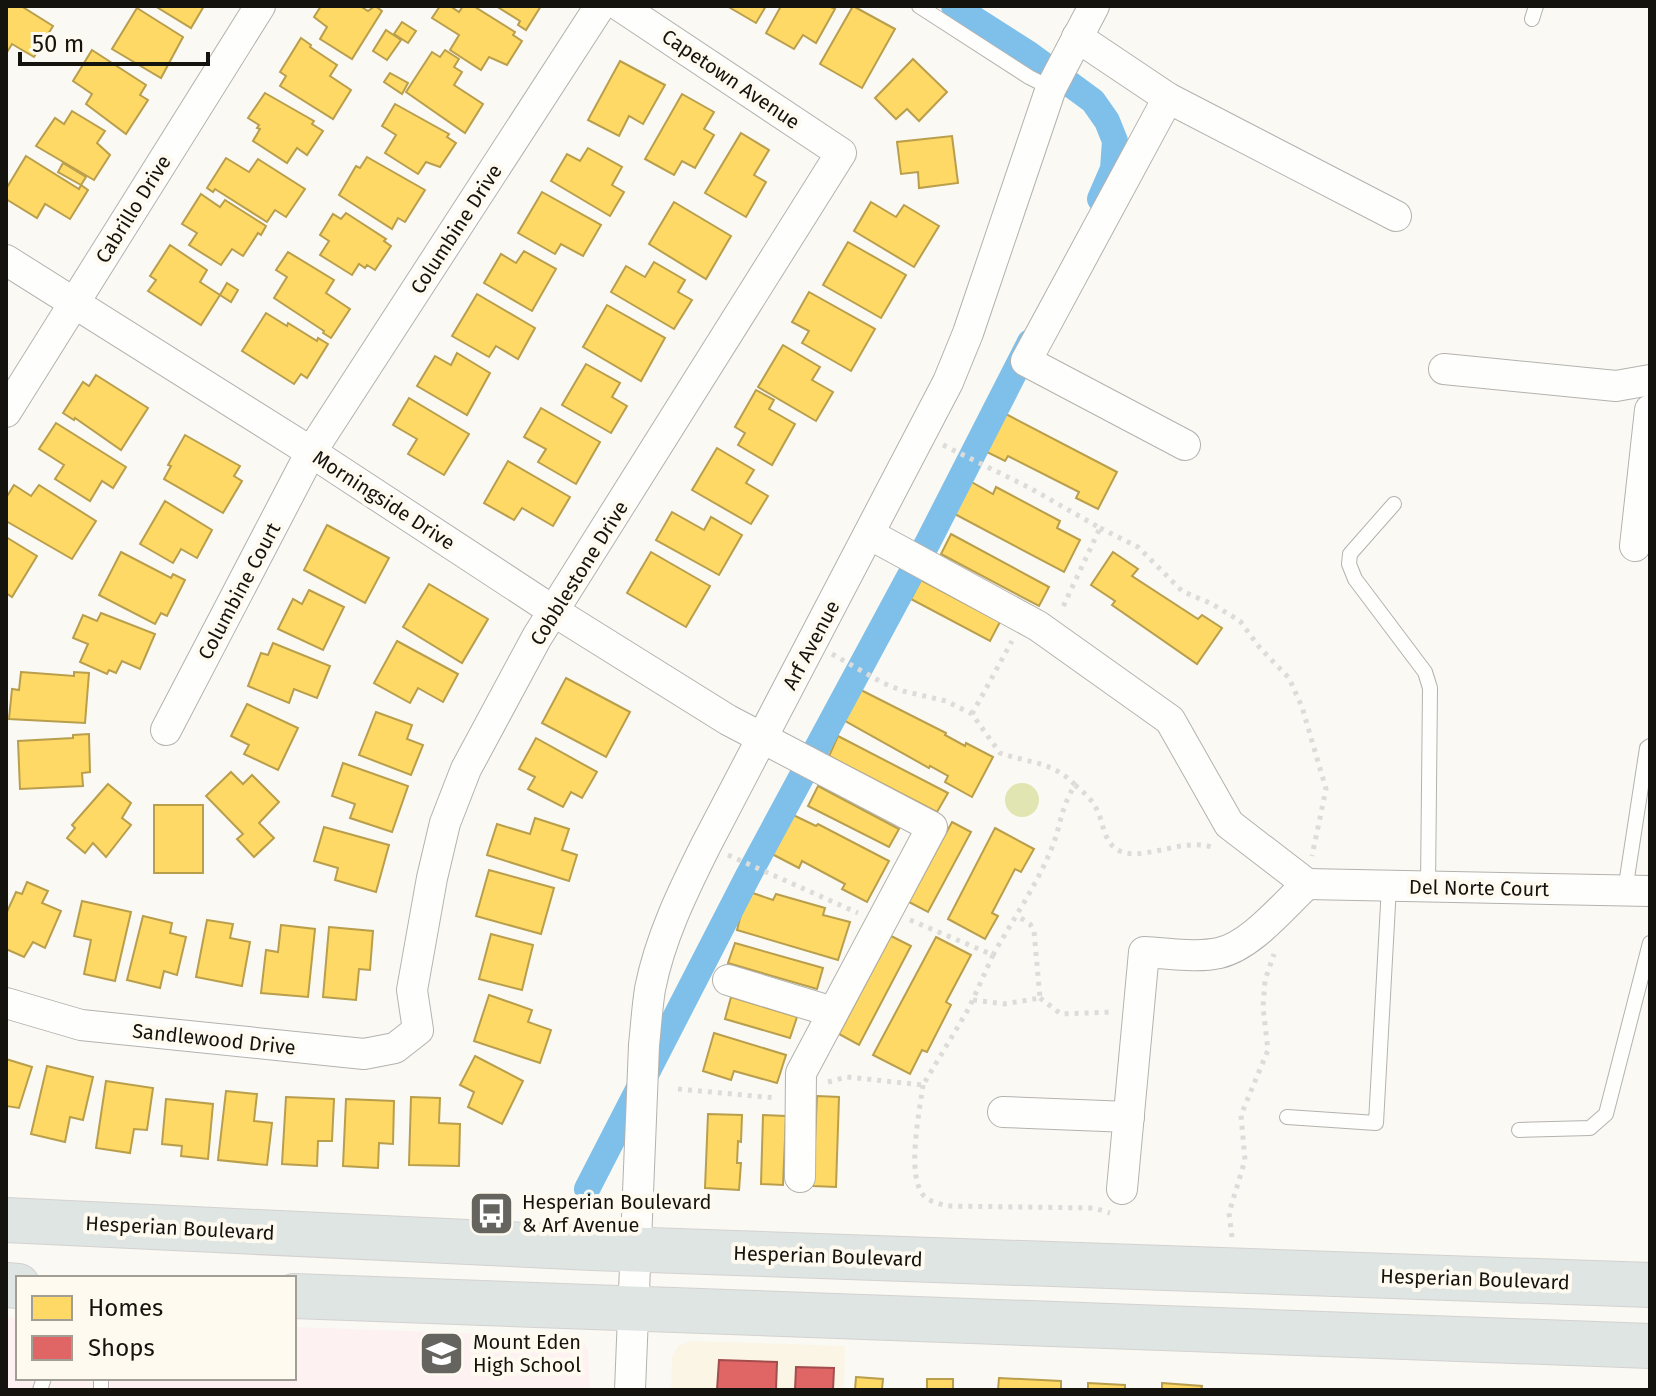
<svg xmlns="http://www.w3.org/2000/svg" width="1656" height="1396" font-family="'Fira Sans',sans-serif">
<rect width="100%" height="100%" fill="#faf9f4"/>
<polygon fill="#fbf5e6" points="691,1341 845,1346 844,1390 671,1390 672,1357 678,1346"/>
<polygon fill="#fdf1f2" points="6,1317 18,1318 18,1378 294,1378 294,1327 573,1337 582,1341 588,1348 590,1390 6,1390"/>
<circle fill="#e0e5b1" cx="1022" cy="800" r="17"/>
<g fill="#ffd966" stroke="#b99e4c" stroke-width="2">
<polygon points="6,6 21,6 53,26 34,57 12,44 6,54"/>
<polygon points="155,6 204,6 191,28"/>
<polygon points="321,6 360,6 368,11 375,6 382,11 352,59 320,39 327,27 314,17"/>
<polygon points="440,6 450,6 459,12 463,6 475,7 515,32 513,35 522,41 507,65 489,57 481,70 450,50 459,35 432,18"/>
<polygon points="496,6 541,6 526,30 518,25 520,21"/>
<polygon points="727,6 766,6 756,23"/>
<polygon points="781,6 829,6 835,9 816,43 803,35 794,49 766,33"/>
<polygon points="853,6 895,29 862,88 820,64"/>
<polygon points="137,8 183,37 161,78 112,49"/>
<polygon points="402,22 416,31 408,43 394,34"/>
<polygon points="386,30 401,40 387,60 373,51"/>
<polygon points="301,38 311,45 310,47 337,65 330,76 351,90 333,119 280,86 286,76 280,72"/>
<polygon points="92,50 146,85 140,95 148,100 126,134 86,104 92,94 73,81"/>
<polygon points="445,50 459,59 454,67 462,72 454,85 483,104 465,133 406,92 432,52 440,57"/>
<polygon points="913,59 947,92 919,121 907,109 896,119 875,98"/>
<polygon points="620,61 665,85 643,124 629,116 619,136 588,120"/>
<polygon points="390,73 408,83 402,94 384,82"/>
<polygon points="265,93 314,121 312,124 323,131 307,155 297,148 287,163 253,141 260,129 257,128 259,125 248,118"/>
<polygon points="682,94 714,112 704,129 714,135 695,168 682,161 674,175 645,159"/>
<polygon points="395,104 449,134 447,137 456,143 440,167 426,162 418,174 385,153 396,135 382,126"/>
<polygon points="72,111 105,131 97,143 110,155 94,180 36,146 55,118 64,124"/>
<polygon points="741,133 769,150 754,175 766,182 746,217 705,193"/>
<polygon points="952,136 958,183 919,188 918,172 901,174 897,142"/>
<polygon points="588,148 622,167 612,185 624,192 610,216 551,181 567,154 580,161"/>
<polygon points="26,156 79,189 81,185 88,190 70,219 45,204 37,218 6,199 6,189"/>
<polygon points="367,157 425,190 405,222 398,218 392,229 339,195 356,166 360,168"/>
<polygon points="226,158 249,172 258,159 305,189 286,217 275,210 267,222 215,189 213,192 207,188"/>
<polygon points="63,163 86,177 81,185 58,172"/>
<polygon points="542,192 601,225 583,256 561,244 555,254 518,233"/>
<polygon points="201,194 220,207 225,200 266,226 261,235 258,233 243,256 232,249 221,265 189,245 197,233 182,224"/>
<polygon points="674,202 731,236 706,279 649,244"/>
<polygon points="871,202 896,217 904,205 939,226 914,267 854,231"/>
<polygon points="346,213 386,239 384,241 391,246 375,270 367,265 365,268 359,264 352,275 320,255 329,241 320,235 333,214 341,219"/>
<polygon points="848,242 906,275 881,318 823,285"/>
<polygon points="170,245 207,270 200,282 220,295 201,325 148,291 156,280 150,276"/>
<polygon points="524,251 556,269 532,311 484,283 501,254 516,263"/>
<polygon points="288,252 334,280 326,293 350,309 331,338 323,333 324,331 274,298 287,277 276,270"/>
<polygon points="654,262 685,280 678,292 692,300 674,329 611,292 626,266 645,277"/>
<polygon points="227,283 238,290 231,302 220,295"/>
<polygon points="809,292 875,329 851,371 802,343 809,331 792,322"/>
<polygon points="477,294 535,328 518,359 496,346 489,357 452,336"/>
<polygon points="607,305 665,338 641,381 583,347"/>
<polygon points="266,313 287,326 288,323 317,341 318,338 328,344 307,378 301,374 294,384 242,351"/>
<polygon points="783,345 820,367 812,380 833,392 816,421 758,387"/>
<polygon points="457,353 490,373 467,415 417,386 435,356 451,365"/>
<polygon points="586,364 620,383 612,397 627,406 611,433 562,405"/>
<polygon points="96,375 148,408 121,450 75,418 74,420 63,413 83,382 89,386"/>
<polygon points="756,390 774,400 769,409 795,424 772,465 738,445 745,433 735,427"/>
<polygon points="409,398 469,434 444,475 408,454 417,439 393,425"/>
<polygon points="541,408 600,442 576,484 538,462 546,449 524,437"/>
<polygon points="1004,413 1117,472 1098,509 1076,498 1079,492 1008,456 1005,461 983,450"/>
<polygon points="56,423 126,467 113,488 102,481 90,501 55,479 64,465 39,449"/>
<polygon points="185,435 240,466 234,476 242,481 223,513 164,479 171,466 168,465"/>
<polygon points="717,448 754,470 746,483 768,496 751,524 692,490"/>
<polygon points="508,461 570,497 553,526 522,508 514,520 484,503"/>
<polygon points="968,480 993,494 996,487 1060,521 1057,528 1080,540 1064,572 951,512"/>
<polygon points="14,485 31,496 39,485 96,521 72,559 6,521 6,498"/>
<polygon points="165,501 212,530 197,558 181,549 173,563 140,544"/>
<polygon points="672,512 704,530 711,517 742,535 719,575 656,540"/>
<polygon points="327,525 389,558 365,603 304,570"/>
<polygon points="951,534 1049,587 1039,606 941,554"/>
<polygon points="6,537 37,556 12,597 6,593"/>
<polygon points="121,552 171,578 173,574 185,580 167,616 161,613 155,624 99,595"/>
<polygon points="651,552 710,586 686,627 627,593"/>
<polygon points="1113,552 1138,569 1132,576 1198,619 1202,615 1222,628 1197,664 1112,605 1115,601 1091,585"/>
<polygon points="921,580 1000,622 990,641 911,599"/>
<polygon points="429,584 488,619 462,663 403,627"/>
<polygon points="309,590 344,607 323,650 278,629 293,599 302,604"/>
<polygon points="101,613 155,634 140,669 122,661 116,673 109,670 107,674 80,662 88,644 73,638 83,615 97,621"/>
<polygon points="397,641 458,674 443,702 418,688 410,703 374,683"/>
<polygon points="273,643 330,666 317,698 294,689 289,703 248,686 261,653 268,655"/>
<polygon points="21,672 74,676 74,672 89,673 85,723 9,719 12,689 19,690"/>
<polygon points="566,678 630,712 606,757 542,723"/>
<polygon points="857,688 946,733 945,735 965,746 966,743 993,757 972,797 945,782 948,776 930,766 929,768 840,718"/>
<polygon points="247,704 298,728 278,770 244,754 249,745 231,736"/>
<polygon points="376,712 412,725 407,739 423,745 411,775 359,755"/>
<polygon points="89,734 90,772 82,773 83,786 20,789 18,741 73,738 73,735"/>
<polygon points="838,736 948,793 937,812 829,756"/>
<polygon points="536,738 597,772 582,798 571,792 563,807 528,789 535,777 519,769"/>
<polygon points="343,763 408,786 392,832 350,818 355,804 332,796"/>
<polygon points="231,772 243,784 252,775 279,802 259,823 274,838 254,857 237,839 243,834 206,796"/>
<polygon points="108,784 131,803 122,818 131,825 106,857 93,843 85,853 67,838 75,828 72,825"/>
<polygon points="818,786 899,829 889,847 808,806"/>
<rect x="154" y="805" width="49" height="68"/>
<polygon points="789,813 816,826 818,824 889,861 867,902 842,889 845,884 802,861 799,868 768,852"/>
<polygon points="535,818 569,829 562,850 577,855 569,881 487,855 497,824 530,834"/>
<polygon points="952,822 971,832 928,912 909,902"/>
<polygon points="324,827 389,845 376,892 335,880 338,868 314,861"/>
<polygon points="995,828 1034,849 1021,872 1015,869 992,913 998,916 985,939 948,919"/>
<polygon points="489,870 554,888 541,934 476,916"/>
<polygon points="27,882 48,891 42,903 61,911 45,948 33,942 24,957 6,949 6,914 16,892 22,894"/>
<polygon points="747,891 773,900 776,894 825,908 823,915 850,922 838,960 737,930"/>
<polygon points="82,901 131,912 115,981 84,974 91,940 74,936"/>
<polygon points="143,916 172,923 170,933 186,937 177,975 164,971 160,988 127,980"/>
<polygon points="207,920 233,924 230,938 250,942 242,986 196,977"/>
<polygon points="281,925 315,929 308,997 261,993 266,950 278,952"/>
<polygon points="329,927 373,931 370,970 359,969 356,1000 323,997"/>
<polygon points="491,934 533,945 522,990 479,979"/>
<polygon points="891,936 911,946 859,1045 839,1034"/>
<polygon points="936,937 971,955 946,1002 951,1005 927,1052 922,1050 910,1074 873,1055"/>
<polygon points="735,943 823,968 817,989 728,963"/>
<polygon points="489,995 532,1010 528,1022 551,1030 540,1063 474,1041"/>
<polygon points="731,997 797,1017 790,1038 725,1019"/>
<polygon points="714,1033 786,1055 777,1083 734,1071 731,1080 703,1071"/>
<polygon points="475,1056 523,1081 502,1124 468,1107 474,1092 460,1085"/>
<polygon points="6,1059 32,1067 19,1108 6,1106"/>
<polygon points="47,1066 93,1077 83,1120 70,1117 65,1142 31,1134"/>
<polygon points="106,1081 153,1088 147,1130 134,1129 130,1153 96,1148"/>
<polygon points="226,1091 257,1094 254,1121 272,1123 267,1165 218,1160"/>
<polygon points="817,1096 839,1097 836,1187 813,1186"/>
<polygon points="286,1097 334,1099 332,1141 318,1141 317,1166 282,1164"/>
<polygon points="411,1097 440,1098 439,1123 460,1124 459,1166 409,1165"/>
<polygon points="166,1099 213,1104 208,1159 181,1156 182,1146 162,1144"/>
<polygon points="346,1099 394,1101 393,1144 379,1143 378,1168 343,1166"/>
<polygon points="708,1114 742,1115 741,1142 738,1141 737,1163 741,1163 739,1190 705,1188"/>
<polygon points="763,1115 786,1116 783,1185 761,1184"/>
<polygon points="856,1377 883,1379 882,1389 890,1390 855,1390"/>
<polygon points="999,1378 1061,1381 1061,1390 998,1390"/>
<rect x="927" y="1379" width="26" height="11"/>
<polygon points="1088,1383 1125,1385 1125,1390 1088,1390"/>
<polygon points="1162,1383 1202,1386 1201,1390 1162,1390"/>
</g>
<g fill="#e06666" stroke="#a34d4c" stroke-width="2">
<polygon points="719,1360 777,1362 776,1390 717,1390"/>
<polygon points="796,1367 834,1368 833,1390 795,1390"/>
</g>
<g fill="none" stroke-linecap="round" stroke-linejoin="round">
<g stroke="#7ec0ea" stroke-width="26">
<polyline points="954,6 1029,54 1093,101 1107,121 1115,141 1113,169 1100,199"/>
<polyline points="587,1189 748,876 928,542 1030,342"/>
</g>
<defs>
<g id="service">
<polyline points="919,6 1029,77 1051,88"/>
<polyline points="1532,19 1536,6"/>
<polyline points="1394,504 1350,554 1349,564 1355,579 1425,672 1430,688 1428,887"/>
<polyline points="1625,891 1647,748 1650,746"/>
<polyline points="1287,1117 1376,1123 1389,886"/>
<polyline points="1519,1130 1590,1128 1606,1114 1650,943"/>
<polyline points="40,1390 44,1378"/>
<polyline points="101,1390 101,1378"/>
</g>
<g id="minor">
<polyline points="1077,37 1168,98 1396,216"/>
<polyline points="1168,98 1026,361 1185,445"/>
<polyline points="6,260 311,452 555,612 728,720 932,827 801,1073 800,1177"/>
<polyline points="1444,369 1616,386 1650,380"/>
<polyline points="6,412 260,6"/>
<polyline points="869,534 1038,626 1170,720 1229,824 1307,884"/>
<polyline points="1635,546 1650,410"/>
<polyline points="166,730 311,452 600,6"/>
<polyline points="1307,884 1650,891"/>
<polyline points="728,980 833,1012"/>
<polyline points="6,1003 81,1025 364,1054 395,1048 418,1030 412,990 432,878 445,823 466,769 537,637 841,153 620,6"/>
<polyline points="1003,1112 1129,1117"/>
<path d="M1122 1189 1144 952C1168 953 1196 958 1219 953 1251 946 1283 906 1307 884"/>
<path d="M630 1390 644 1045C646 1027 647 1008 650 989 660 938 683 891 706 845L948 382 968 333 1051 88 1094 6"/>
</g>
<g id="primary">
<polyline points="6,1220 592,1248 1650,1285"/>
<polyline points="6,1285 18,1286"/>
<polyline points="294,1296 1650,1346"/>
</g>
</defs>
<use href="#service" stroke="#b4b2ae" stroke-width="16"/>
<use href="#minor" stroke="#b4b2ae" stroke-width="32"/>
<use href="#primary" stroke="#d3d2d0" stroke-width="46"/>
<g stroke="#dddcda" stroke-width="5" stroke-dasharray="4 6" stroke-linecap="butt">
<polyline points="943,445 1030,488 1100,528 1061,611"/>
<polyline points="1100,528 1138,547 1182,591 1212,604 1240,621 1260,648 1289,678 1302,707 1326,789 1312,856"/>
<path d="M832 654 883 683 903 691 946 701 972 714 1000 753C1027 763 1053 761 1075 785 1060 809 1061 826 1051 850 1036 886 1012 921 993 955"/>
<polyline points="972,714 1012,641"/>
<path d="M1075 785C1083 792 1091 798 1096 808 1103 820 1103 839 1115 848 1137 866 1184 835 1214 848"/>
<polyline points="728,855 858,913"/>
<polyline points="1040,998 1061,1014 1114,1012"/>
<polyline points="973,1000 1004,1004 1040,998 1034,931 1030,924 1016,915"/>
<polyline points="828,1082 847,1077 923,1085 969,1008 993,955 910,920"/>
<path d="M923 1085C920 1110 905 1178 925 1197 931 1202 940 1204 948 1206L1094 1208 1110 1213"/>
<polyline points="678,1089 776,1098"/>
<polyline points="1232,1237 1229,1213 1245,1160 1241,1115 1268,1050 1263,1007 1265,980 1274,954"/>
</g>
<use href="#service" stroke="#fefefd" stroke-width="14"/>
<use href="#minor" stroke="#fefefd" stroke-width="30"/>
<use href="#primary" stroke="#dfe5e3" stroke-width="44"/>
</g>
<defs>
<symbol id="bus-square" viewBox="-11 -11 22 22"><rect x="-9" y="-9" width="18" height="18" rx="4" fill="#65645e" stroke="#fefaf0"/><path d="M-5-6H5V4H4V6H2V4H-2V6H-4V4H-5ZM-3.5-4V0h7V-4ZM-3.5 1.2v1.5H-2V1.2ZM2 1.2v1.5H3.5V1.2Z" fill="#fff"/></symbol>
<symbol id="school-square" viewBox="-11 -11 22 22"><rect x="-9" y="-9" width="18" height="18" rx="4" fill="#65645e" stroke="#fefaf0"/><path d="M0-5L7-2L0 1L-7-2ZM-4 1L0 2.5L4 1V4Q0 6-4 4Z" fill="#fff"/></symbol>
</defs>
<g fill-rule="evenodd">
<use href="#bus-square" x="466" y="1188" width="51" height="51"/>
<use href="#school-square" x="416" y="1328" width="51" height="51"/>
</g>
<g text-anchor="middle" stroke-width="8" stroke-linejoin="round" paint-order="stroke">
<g font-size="20" fill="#15130e" stroke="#fefaf0">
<text transform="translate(731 79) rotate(34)" y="7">Capetown Avenue</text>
<text transform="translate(133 209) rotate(-58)" y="7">Cabrillo Drive</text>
<text transform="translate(456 229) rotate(-57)" y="7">Columbine Drive</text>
<text transform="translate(384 500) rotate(33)" y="7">Morningside Drive</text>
<text transform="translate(579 573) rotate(-58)" y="7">Cobblestone Drive</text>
<text transform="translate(239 591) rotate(-62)" y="7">Columbine Court</text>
<text transform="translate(811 645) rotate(-62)" y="7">Arf Avenue</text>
<text transform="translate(1479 888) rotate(1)" y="7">Del Norte Court</text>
<text transform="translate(214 1039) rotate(6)" y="7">Sandlewood Drive</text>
<text transform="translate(180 1228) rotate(3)" y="7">Hesperian Boulevard</text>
<text transform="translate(828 1256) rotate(2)" y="7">Hesperian Boulevard</text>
<text transform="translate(1475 1279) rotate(2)" y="7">Hesperian Boulevard</text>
</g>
<g font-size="20" fill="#15130e" stroke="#fefaf0" text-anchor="start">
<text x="522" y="1209">Hesperian Boulevard<tspan x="522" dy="23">&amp; Arf Avenue</tspan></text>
<text x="473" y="1349">Mount Eden<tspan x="473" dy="23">High School</tspan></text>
</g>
</g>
<rect width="1656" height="1396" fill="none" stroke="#15130e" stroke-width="16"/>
<rect x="16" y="1276" width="280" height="104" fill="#fefaf0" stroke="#a19e96" stroke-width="2"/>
<rect x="32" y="1296" width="40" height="24" fill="#ffd966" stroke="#a19e96" stroke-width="2"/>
<text x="88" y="1316" font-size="24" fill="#15130e">Homes</text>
<rect x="32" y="1336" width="40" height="24" fill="#e06666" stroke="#a19e96" stroke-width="2"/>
<text x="88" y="1356" font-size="24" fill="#15130e">Shops</text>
<path d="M20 52v12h188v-12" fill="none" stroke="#15130e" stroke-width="4"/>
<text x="32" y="52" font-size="24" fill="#15130e" stroke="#fefaf0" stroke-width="6" paint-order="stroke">50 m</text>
</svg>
